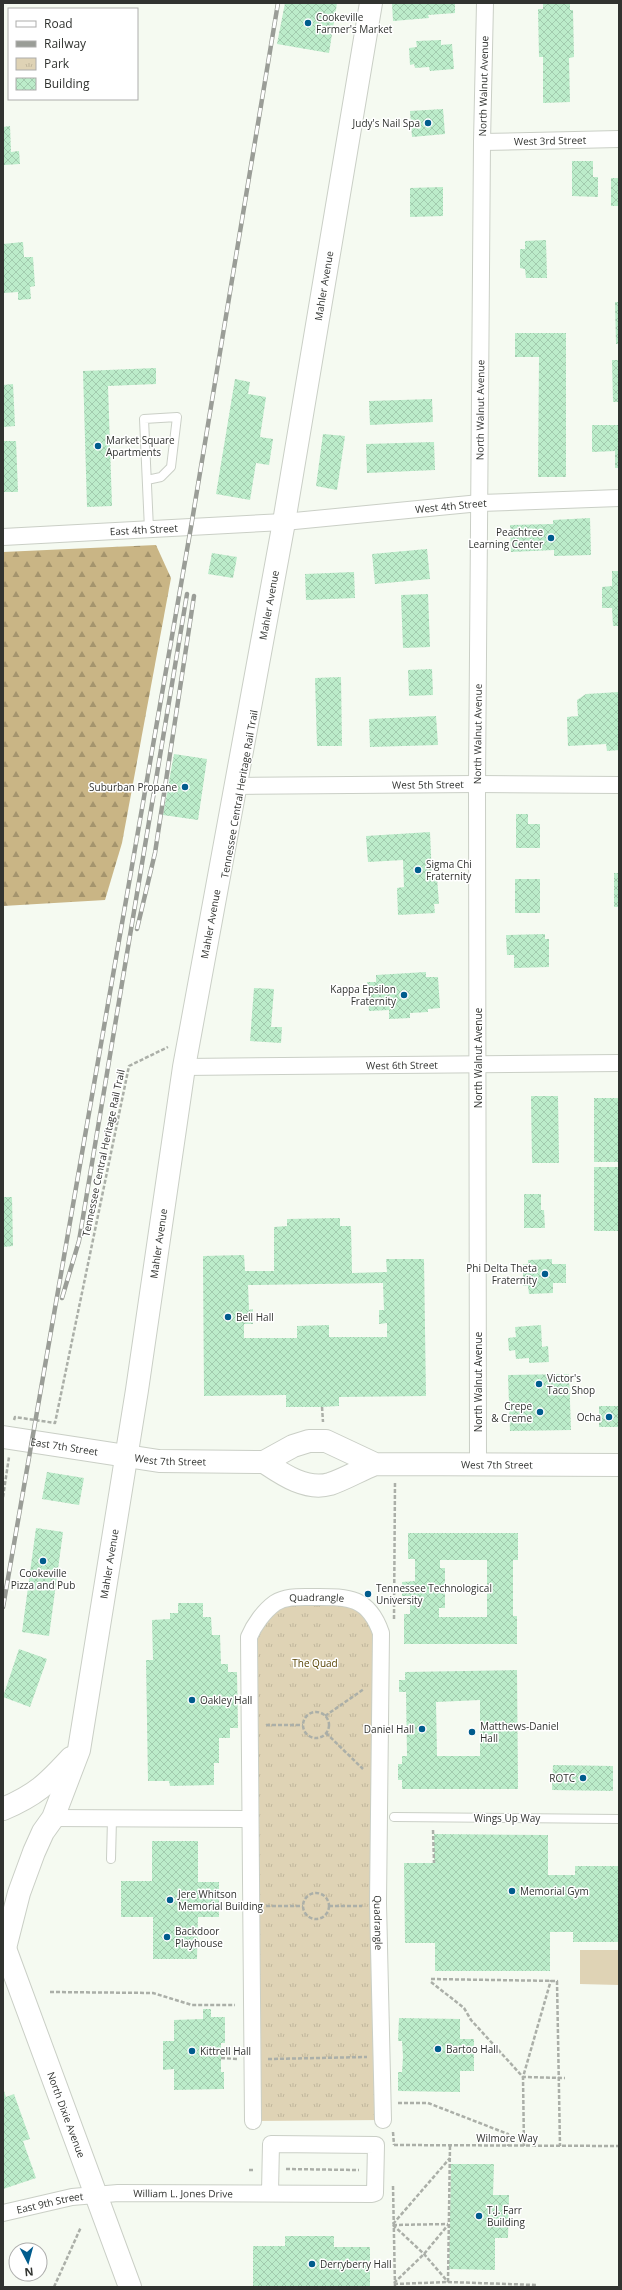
<svg xmlns="http://www.w3.org/2000/svg" width="622" height="2290" font-family="'Open Sans',sans-serif">
<defs>
<pattern id="forest-firs" width="22" height="20" patternUnits="userSpaceOnUse"><rect width="22" height="20" fill="#c9b585"/><path d="M5 1l3.5 6h-7zM16 11l3.5 6h-7z" fill="#a4946d"/></pattern>
<pattern id="park-tufts" width="24" height="20" patternUnits="userSpaceOnUse"><rect width="24" height="20" fill="#dfd3b5"/><path d="M3 7l-1-3M5 7V3M7 7l1-3M15 17l-1-3M17 17v-4M19 17l1-3" fill="none" stroke="#c0b69c"/></pattern>
<pattern id="building-cross-hatch" width="8" height="8" patternUnits="userSpaceOnUse"><rect width="8" height="8" fill="#bcecca"/><path d="M0 0l8 8M0 8l8-8" fill="none" stroke="#a2cbae"/></pattern>
</defs>
<rect width="100%" height="100%" fill="#f5faf1"/>
<polygon fill="#dfd3b5" points="580,1950 619,1950 619,1985 580,1984"/>
<polygon fill="url(#forest-firs)" points="156,545 171,578 122,843 105,900 3,906 3,552"/>
<polygon fill="url(#park-tufts)" points="347,1597 377,1622 383,2120 253,2121 254,1625 275,1603"/>
<g fill="url(#building-cross-hatch)" fill-rule="evenodd">
<polygon points="285,3 337,3 329,53 277,44"/>
<polygon points="392,3 455,3 455,13 428,15 429,18 393,21"/>
<polygon points="543,3 570,3 570,10 573,10 574,57 569,58 570,102 543,103 543,57 539,57 538,9 543,9"/>
<polygon points="441,40 441,45 452,44 454,69 430,71 429,67 415,68 414,64 410,65 409,48 417,47 416,41"/>
<polygon points="443,109 445,134 412,137 410,111"/>
<polygon points="10,126 11,152 19,151 20,164 3,165 3,127"/>
<polygon points="572,161 593,161 593,177 598,177 598,197 572,196"/>
<rect x="611" y="178" width="8" height="28"/>
<polygon points="443,187 443,216 410,217 410,188"/>
<polygon points="546,240 547,278 526,278 525,269 520,268 520,249 525,249 525,241"/>
<polygon points="23,242 24,257 33,257 35,286 30,287 31,299 18,300 18,292 3,293 3,244"/>
<polygon points="615,302 619,302 619,344 616,344"/>
<polygon points="515,333 566,333 566,477 538,477 539,357 515,357"/>
<polygon points="612,360 619,360 619,402 613,402"/>
<polygon points="156,368 156,384 108,386 112,506 87,507 83,371"/>
<polygon points="235,379 250,382 248,394 266,397 260,437 273,439 269,465 256,463 250,500 216,494"/>
<polygon points="13,384 15,426 3,427 3,385"/>
<polygon points="432,399 433,422 370,425 369,401"/>
<polygon points="592,425 619,425 619,468 615,468 615,451 592,452"/>
<polygon points="323,434 345,436 337,490 316,486"/>
<polygon points="3,441 16,441 18,492 3,492"/>
<polygon points="434,442 435,470 367,473 366,444"/>
<polygon points="590,518 591,555 554,556 554,550 511,552 510,525 553,524 553,520"/>
<polygon points="427,549 430,579 375,584 372,554"/>
<polygon points="212,553 237,557 233,578 208,574"/>
<polygon points="612,571 619,571 619,626 613,626 612,608 602,608 602,587 612,586"/>
<polygon points="354,572 355,598 306,600 305,574"/>
<polygon points="428,594 430,647 403,648 401,595"/>
<polygon points="432,669 433,695 409,696 408,670"/>
<polygon points="341,677 342,746 317,746 315,678"/>
<polygon points="619,692 619,750 607,751 606,744 568,746 567,717 578,716 577,700 586,694"/>
<polygon points="436,716 438,745 370,747 369,719"/>
<polygon points="174,754 207,759 198,820 163,815"/>
<polygon points="516,814 528,814 528,824 540,824 540,848 516,848"/>
<polygon points="430,832 432,878 437,877 439,904 434,904 435,913 398,915 397,888 404,887 403,860 368,862 366,836"/>
<rect x="614" y="873" width="5" height="34"/>
<rect x="515" y="879" width="25" height="34"/>
<polygon points="545,934 545,939 549,939 549,967 514,968 514,955 507,955 506,935"/>
<polygon points="426,972 426,977 438,977 440,1008 428,1009 428,1012 410,1013 410,1018 389,1019 389,1010 369,1011 367,982 376,982 376,975"/>
<polygon points="254,988 274,989 271,1027 282,1027 281,1043 250,1041"/>
<polygon points="531,1096 558,1096 559,1163 532,1163"/>
<rect x="594" y="1098" width="25" height="64"/>
<rect x="594" y="1167" width="25" height="64"/>
<polygon points="524,1194 541,1194 541,1210 544,1210 545,1228 524,1228"/>
<polygon points="3,1197 12,1197 13,1246 3,1247"/>
<path d="M340 1218V1226H351L352 1273 387 1272 386 1259H424L426 1396 339 1397V1406L322 1407H286V1395L204 1396 203 1256 244 1255 245 1271H274V1227L287 1226V1219ZM383 1283 384 1310H379V1324L387 1323V1337H329V1325L297 1326V1338H244V1324H253V1309L249 1310 248 1285Z"/>
<polygon points="552,1259 552,1264 566,1264 566,1283 553,1283 553,1293 529,1294 528,1286 523,1286 523,1264 528,1264 528,1260"/>
<polygon points="541,1325 542,1347 548,1346 549,1362 529,1363 529,1358 516,1359 515,1350 509,1351 508,1338 516,1337 515,1327"/>
<polygon points="569,1374 571,1430 510,1431 508,1375"/>
<rect x="599" y="1406" width="20" height="21"/>
<polygon points="47,1472 84,1478 79,1505 42,1499"/>
<polygon points="36,1528 63,1532 49,1636 22,1632"/>
<path d="M408 1533H518V1560H513V1616H517V1644H404V1614H410V1596H402V1582L415 1581V1559H408ZM440 1560H487V1617H439V1608H445V1568H440Z"/>
<polygon points="178,1603 203,1603 203,1617 211,1617 212,1635 220,1635 221,1664 228,1664 228,1672 237,1672 238,1728 230,1728 230,1738 219,1738 219,1763 214,1763 214,1785 170,1786 169,1781 148,1781 146,1660 153,1660 152,1620 170,1619 170,1613 178,1613"/>
<polygon points="19,1649 47,1659 30,1707 3,1697"/>
<path d="M517 1670 518 1789H402V1780H398V1764H402V1756H407L406 1692H399V1680H405V1672ZM480 1700V1756H437L436 1702Z"/>
<polygon points="553,1765 613,1766 613,1791 552,1790"/>
<polygon points="434,1834 548,1835 548,1875 575,1875 575,1866 619,1866 619,1942 573,1942 573,1932 550,1932 550,1971 435,1971 435,1943 405,1943 404,1863 434,1863"/>
<polygon points="152,1841 198,1841 198,1882 219,1882 219,1917 198,1917 197,1959 153,1959 153,1917 121,1917 121,1881 152,1881"/>
<polygon points="203,2009 211,2009 211,2017 225,2017 225,2043 221,2043 221,2072 224,2072 224,2089 174,2090 174,2069 163,2070 163,2041 174,2041 174,2020 203,2019"/>
<polygon points="399,2018 460,2019 460,2039 474,2039 474,2071 460,2071 460,2092 398,2091 398,2072 402,2072 403,2057 402,2041 398,2041"/>
<polygon points="3,2088 6,2097 14,2094 30,2139 23,2141 36,2178 3,2189"/>
<polygon points="451,2164 494,2164 493,2195 509,2195 508,2238 495,2238 495,2270 449,2269"/>
<polygon points="285,2236 334,2236 334,2247 370,2247 370,2287 253,2287 253,2246 285,2246"/>
</g>
<g fill="none" stroke-linecap="round" stroke-linejoin="round">
<defs>
<g id="lane">
<polyline points="147,480 161,477 171,467 177,417 144,419 149,529"/>
<polyline points="394,1817 619,1819"/>
<polyline points="111,1859 112,1819"/>
</g>
<g id="street">
<path id="s1" d="M482 142 619 139"/>
<path id="s2" d="M3 537 284 522 480 503 619 498"/>
<path id="s3" d="M236 786 477 784 619 785"/>
<path id="s4" d="M184 1067 619 1063"/>
<path id="s5" d="M478 1465 477 784 482 142 485 3"/>
<polyline points="53,1818 245,1819"/>
<path id="s6" d="M253 2121 249 1637C254 1625 264 1611 275 1603 286 1596 299 1597 312 1597 346 1597 368 1595 381 1633L378 1903 383 2120"/>
<path id="s7" d="M3 2213 72 2197 118 2193 372 2194 375 2193 376 2145 271 2144 270 2192"/>
</g>
<g id="secondary">
<path id="s8" d="M3 1437 159 1461 264 1462"/>
<path id="s9" d="M375 1464C360 1470 345 1479 330 1484 306 1491 282 1474 264 1462L293 1446 309 1441H326L375 1464 619 1465"/>
<path d="M3 1809C36 1795 47 1784 71 1758"/>
<path id="s10" d="M3 1943 130 2287"/>
<path id="s11" d="M5 1948 19 1893 34 1852 43 1832 53 1818 79 1750 137 1390 184 1067 284 522 371 3"/>
</g>
</defs>
<use href="#lane" stroke="#cacfc6" stroke-width="10"/>
<use href="#street" stroke="#cacfc6" stroke-width="18"/>
<use href="#secondary" stroke="#cacfc6" stroke-width="24"/>
<g stroke="#abafa8" stroke-width="2.5" stroke-dasharray="4 2" stroke-linecap="butt">
<polyline points="322,1407 323,1422"/>
<polyline points="14,1420 15,1417 55,1423 129,1066 168,1047"/>
<polyline points="3,1497 9,1457"/>
<polyline points="394,1619 395,1482"/>
<circle cx="316" cy="1725" r="13"/>
<polyline points="325,1716 364,1689"/>
<polyline points="266,1725 303,1725"/>
<polyline points="326,1733 363,1769"/>
<polyline points="433,1830 434,1863"/>
<circle cx="316" cy="1906" r="13"/>
<polyline points="266,1906 303,1906"/>
<polyline points="329,1906 362,1906"/>
<polyline points="431,1979 557,1981 560,2146"/>
<polyline points="431,1982 464,2008 471,2020 523,2077 565,2078"/>
<polyline points="50,1992 153,1993 192,2005 235,2005"/>
<polyline points="221,2058 237,2059"/>
<polyline points="268,2059 367,2057"/>
<polyline points="398,2103 428,2103 508,2134 508,2146"/>
<polyline points="393,2132 394,2145"/>
<polyline points="394,2145 619,2146"/>
<polyline points="524,2146 523,2077 551,1980"/>
<polyline points="286,2169 359,2170"/>
<polyline points="249,2170 255,2170"/>
<polyline points="393,2186 395,2287"/>
<polyline points="393,2224 450,2158"/>
<polyline points="393,2225 424,2254 448,2282"/>
<polyline points="393,2225 448,2224"/>
<polyline points="448,2282 450,2145"/>
<polyline points="394,2283 424,2254 448,2225"/>
<polyline points="394,2284 448,2282 537,2285"/>
<polyline points="54,2287 81,2227"/>
</g>
<use href="#lane" stroke="#fff" stroke-width="8"/>
<use href="#street" stroke="#fff" stroke-width="16"/>
<use href="#secondary" stroke="#fff" stroke-width="22"/>
<defs>
<g id="rail">
<polyline points="137,929 155,853 194,596"/>
<polyline points="62,1298 79,1241 187,594"/>
<polyline points="3,1607 191,527 278,3"/>
</g>
</defs>
<use href="#rail" stroke="#9a9d97" stroke-width="4.5"/>
<use href="#rail" stroke="#fff" stroke-width="3" stroke-dasharray="9" stroke-linecap="butt"/>
</g>
<g fill="#005c8d" stroke="#fff" stroke-width="1.5">
<circle cx="308" cy="23" r="4"/>
<circle cx="428" cy="123" r="4"/>
<circle cx="98" cy="446" r="4"/>
<circle cx="551" cy="538" r="4"/>
<circle cx="185" cy="787" r="4"/>
<circle cx="418" cy="870" r="4"/>
<circle cx="404" cy="995" r="4"/>
<circle cx="545" cy="1274" r="4"/>
<circle cx="228" cy="1317" r="4"/>
<circle cx="539" cy="1384" r="4"/>
<circle cx="540" cy="1412" r="4"/>
<circle cx="609" cy="1417" r="4"/>
<circle cx="43" cy="1561" r="4"/>
<circle cx="368" cy="1594" r="4"/>
<circle cx="192" cy="1700" r="4"/>
<circle cx="422" cy="1729" r="4"/>
<circle cx="472" cy="1732" r="4"/>
<circle cx="583" cy="1778" r="4"/>
<circle cx="512" cy="1891" r="4"/>
<circle cx="170" cy="1900" r="4"/>
<circle cx="167" cy="1937" r="4"/>
<circle cx="438" cy="2049" r="4"/>
<circle cx="192" cy="2051" r="4"/>
<circle cx="479" cy="2216" r="4"/>
<circle cx="312" cy="2264" r="4"/>
</g>
<g text-anchor="middle" stroke-width="3" stroke-linejoin="round" paint-order="stroke">
<g font-size="10" fill="#313330" stroke="#fff" text-anchor="start">
<text x="316" y="21">Cookeville<tspan x="316" dy="12">Farmer's Market</tspan></text>
<text x="420" y="127" text-anchor="end">Judy's Nail Spa</text>
<text x="106" y="444">Market Square<tspan x="106" dy="12">Apartments</tspan></text>
<text x="543" y="536" text-anchor="end">Peachtree<tspan x="543" dy="12">Learning Center</tspan></text>
<text x="177" y="791" text-anchor="end">Suburban Propane</text>
<text x="426" y="868">Sigma Chi<tspan x="426" dy="12">Fraternity</tspan></text>
<text x="396" y="993" text-anchor="end">Kappa Epsilon<tspan x="396" dy="12">Fraternity</tspan></text>
<text x="537" y="1272" text-anchor="end">Phi Delta Theta<tspan x="537" dy="12">Fraternity</tspan></text>
<text x="236" y="1321">Bell Hall</text>
<text x="547" y="1382">Victor's<tspan x="547" dy="12">Taco Shop</tspan></text>
<text x="532" y="1410" text-anchor="end">Crepe<tspan x="532" dy="12">&amp; Creme</tspan></text>
<text x="601" y="1421" text-anchor="end">Ocha</text>
<text x="43" y="1577" text-anchor="middle">Cookeville<tspan x="43" dy="12">Pizza and Pub</tspan></text>
<text x="376" y="1592">Tennessee Technological<tspan x="376" dy="12">University</tspan></text>
<text x="200" y="1704">Oakley Hall</text>
<text x="480" y="1730">Matthews-Daniel<tspan x="480" dy="12">Hall</tspan></text>
<text x="414" y="1733" text-anchor="end">Daniel Hall</text>
<text x="575" y="1782" text-anchor="end">ROTC</text>
<text x="520" y="1895">Memorial Gym</text>
<text x="178" y="1898">Jere Whitson<tspan x="178" dy="12">Memorial Building</tspan></text>
<text x="175" y="1935">Backdoor<tspan x="175" dy="12">Playhouse</tspan></text>
<text x="446" y="2053">Bartoo Hall</text>
<text x="200" y="2055">Kittrell Hall</text>
<text x="487" y="2214">T.J. Farr<tspan x="487" dy="12">Building</tspan></text>
<text x="320" y="2268">Derryberry Hall</text>
</g>
<g font-size="10" fill="#313330" stroke="#fff">
<text dy="4" stroke="none"><textPath href="#s5" startOffset="1379">North Walnut Avenue</textPath></text>
<text dy="4" stroke="none"><textPath href="#s1" startOffset="68">West 3rd Street</textPath></text>
<text dy="4" stroke="none"><textPath href="#s11" startOffset="1697">Mahler Avenue</textPath></text>
<text dy="4" stroke="none"><textPath href="#s5" startOffset="1055">North Walnut Avenue</textPath></text>
<text dy="4" stroke="none"><textPath href="#s2" startOffset="449">West 4th Street</textPath></text>
<text dy="4" stroke="none"><textPath href="#s2" startOffset="141">East 4th Street</textPath></text>
<text dy="4" stroke="none"><textPath href="#s11" startOffset="1373">Mahler Avenue</textPath></text>
<text dy="4" stroke="none"><textPath href="#s5" startOffset="731">North Walnut Avenue</textPath></text>
<text dy="4" stroke="none"><textPath href="#s3" startOffset="192">West 5th Street</textPath></text>
<text transform="translate(239 794) rotate(-80)" y="4">Tennessee Central Heritage Rail Trail</text>
<text dy="4" stroke="none"><textPath href="#s11" startOffset="1049">Mahler Avenue</textPath></text>
<text transform="translate(478 1058) rotate(-90)" y="4">North Walnut Avenue</text>
<text dy="4" stroke="none"><textPath href="#s4" startOffset="218">West 6th Street</textPath></text>
<text transform="translate(103 1153) rotate(-78)" y="4">Tennessee Central Heritage Rail Trail</text>
<text dy="4" stroke="none"><textPath href="#s11" startOffset="725">Mahler Avenue</textPath></text>
<text transform="translate(478 1382) rotate(-90)" y="4">North Walnut Avenue</text>
<text dy="4" stroke="none"><textPath href="#s8" startOffset="62">East 7th Street</textPath></text>
<text dy="4" stroke="none"><textPath href="#s8" startOffset="169">West 7th Street</textPath></text>
<text dy="4" stroke="none"><textPath href="#s9" startOffset="364">West 7th Street</textPath></text>
<text dy="4" stroke="none"><textPath href="#s11" startOffset="401">Mahler Avenue</textPath></text>
<text dy="4" stroke="none"><textPath href="#s6" startOffset="570">Quadrangle</textPath></text>
<text x="507" y="1822">Wings Up Way</text>
<text dy="4" stroke="none"><textPath href="#s6" startOffset="941">Quadrangle</textPath></text>
<text dy="4" stroke="none"><textPath href="#s10" startOffset="183">North Dixie Avenue</textPath></text>
<text x="507" y="2142">Wilmore Way</text>
<text dy="4" stroke="none"><textPath href="#s7" startOffset="182">William L. Jones Drive</textPath></text>
<text dy="4" stroke="none"><textPath href="#s7" startOffset="48">East 9th Street</textPath></text>
</g>
<g font-size="10" fill="#574304" stroke="#fff">
<text x="315" y="1667">The Quad</text>
</g>
</g>
<rect width="622" height="2290" fill="none" stroke="#313330" stroke-width="8"/>
<rect x="8" y="8" width="130" height="92" fill="#ffffff" stroke="#adadac"/>
<rect x="16" y="21" width="20" height="6" fill="#ffffff" stroke="#adadac"/>
<text x="44" y="28" font-size="12" fill="#313330">Road</text>
<rect x="16" y="41" width="20" height="6" fill="#9a9d97" stroke="#adadac"/>
<text x="44" y="48" font-size="12" fill="#313330">Railway</text>
<rect x="16" y="58" width="20" height="12" fill="url(#park-tufts)" stroke="#adadac"/>
<text x="44" y="68" font-size="12" fill="#313330">Park</text>
<rect x="16" y="78" width="20" height="12" fill="url(#building-cross-hatch)" stroke="#adadac"/>
<text x="44" y="88" font-size="12" fill="#313330">Building</text>
<g transform="translate(28 2262) rotate(174)"><circle r="19" fill="#ffffff" stroke="#adadac"/>
<path d="M0-3L7 15L0 10L-7 15Z" fill="#005c8d"/>
<text y="-6" font-size="11" font-weight="bold" text-anchor="middle" fill="#313330">N</text>
</g>
</svg>
